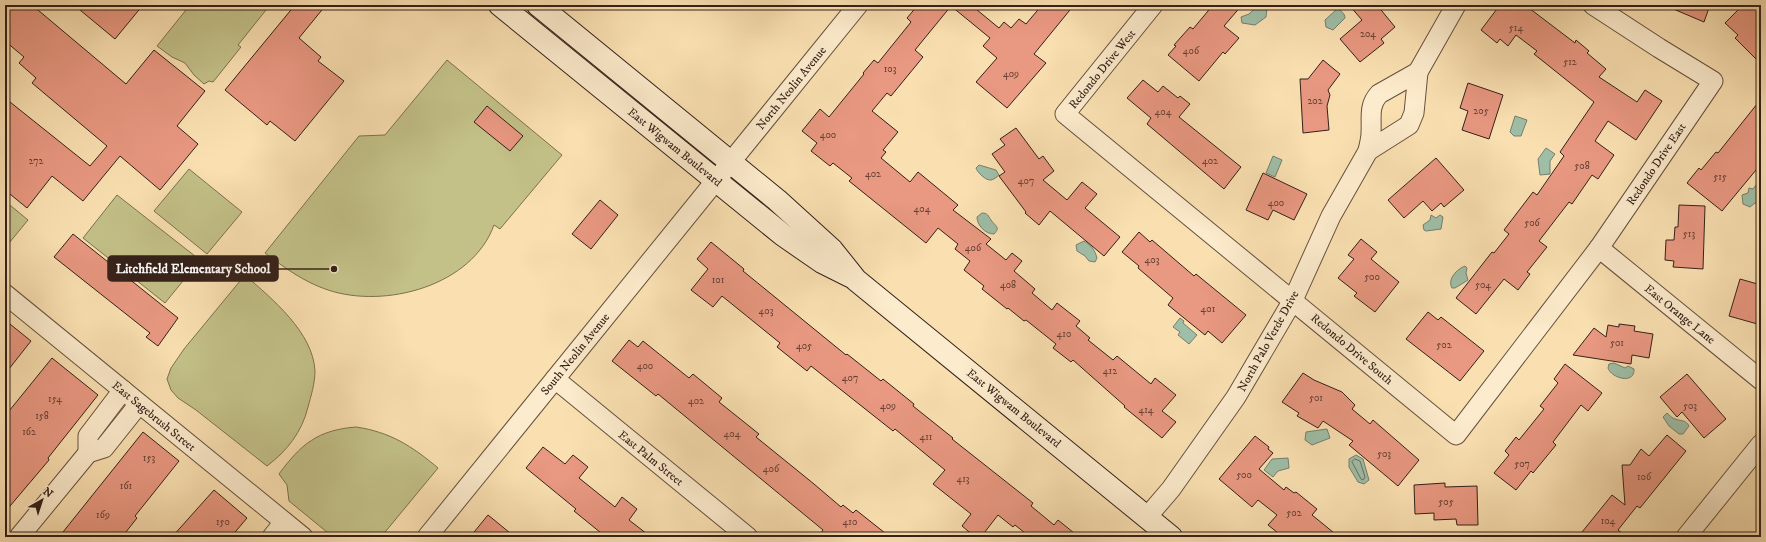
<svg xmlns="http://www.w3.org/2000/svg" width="1766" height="542" font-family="'IM FELL DW Pica',serif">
<rect width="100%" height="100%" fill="#fae0b1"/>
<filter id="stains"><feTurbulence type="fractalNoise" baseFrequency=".005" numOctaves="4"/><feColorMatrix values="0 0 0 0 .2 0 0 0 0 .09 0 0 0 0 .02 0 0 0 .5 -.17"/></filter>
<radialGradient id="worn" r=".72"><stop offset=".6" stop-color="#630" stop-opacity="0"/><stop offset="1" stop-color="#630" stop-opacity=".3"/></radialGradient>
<g fill="#c3c188" stroke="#7c7050">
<polygon points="190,5 270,5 238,45 241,47 213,82 209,81 204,84 194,75 185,63 172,57 157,46"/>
<path d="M447 60 562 155 500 229 494 225C472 286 385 309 328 290 304 282 285 268 265 253L359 136 385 135Z"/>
<polygon points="189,169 242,212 207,254 154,211"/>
<polygon points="117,195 200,260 165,303 83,238"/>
<polygon points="5,201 28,220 5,248"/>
<path d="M245 275C272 299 313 332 315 371 315 383 311 396 308 407 302 432 287 451 267 466L196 410 178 398 171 390 167 379 171 368 184 349Z"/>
<path d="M356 427C390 432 412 446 438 468L381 537H333L289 501 287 485 279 474C301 444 318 430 356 427Z"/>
</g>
<g fill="#9fbea7" stroke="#747f6e">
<polygon points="1259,5 1267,8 1266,17 1255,25 1242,23 1241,17 1249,14"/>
<path d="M1337 9C1341 10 1345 14 1345 18L1333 30 1326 27 1325 20Z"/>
<polygon points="1515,116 1527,120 1521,136 1514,136 1510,132"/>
<polygon points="1546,148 1555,154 1550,161 1550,174 1540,175 1538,159"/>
<polygon points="1273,156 1282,160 1275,177 1266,173"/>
<path d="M979 165 996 170 999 175C997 177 993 180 991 180 986 181 977 172 976 168Z"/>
<polygon points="1759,184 1761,185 1761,203 1755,203 1750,207 1743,204 1742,195 1748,193 1749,188 1753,189 1756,185"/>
<path d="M982 213C988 213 988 216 991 220 995 226 1001 227 994 234 985 234 977 225 977 217Z"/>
<polygon points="1431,215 1436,218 1440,215 1443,217 1441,229 1426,231 1424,230 1423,225 1430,220"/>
<path d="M1084 241C1091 245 1095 250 1097 258L1095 262 1089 261 1085 256 1077 251 1076 245Z"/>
<path d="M1465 266 1467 268 1466 273 1468 280 1455 288H1452C1447 279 1457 269 1465 266Z"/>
<polygon points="1180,318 1184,321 1183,323 1197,335 1189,344 1178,335 1180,332 1173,327"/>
<path d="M1614 363 1625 368 1628 366 1634 369C1635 385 1611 378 1608 368L1609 364Z"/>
<path d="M1667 413C1669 415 1672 418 1675 419 1681 421 1686 420 1689 426L1683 434H1679L1669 426 1663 417Z"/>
<polygon points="1327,429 1330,438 1312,445 1305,440 1306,432"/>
<polygon points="1356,455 1363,459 1369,480 1364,484 1358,482 1349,467 1349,459"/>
<polygon points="1288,458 1289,468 1278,471 1273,477 1264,470 1272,459"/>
</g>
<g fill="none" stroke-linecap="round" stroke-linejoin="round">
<polygon stroke="#6a6f60" stroke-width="1" points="1355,459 1360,461 1365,477 1363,480 1361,479 1352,462"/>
</g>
<g fill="#e99881" stroke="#342019">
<polygon points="5,5 32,5 126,84 154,50 205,91 177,126 198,144 160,190 120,156 83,201 52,176 27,208 5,190 5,98 90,166 107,146 32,83 36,78 19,63 24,57 5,41"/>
<polygon points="74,5 143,5 115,39"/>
<polygon points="295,5 326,5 299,38 321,57 318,61 344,81 295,141 270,121 267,125 225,90"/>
<polygon points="918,5 971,5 999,28 1004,22 1011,28 1019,19 1026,24 1042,5 1074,5 1034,54 1046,63 1007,108 976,82 997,58 983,46 990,38 951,6 915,50 923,57 891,96 887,93 872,111 898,132 883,150 886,152 881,158 910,182 918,172 958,205 953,210 991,239 986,244 1006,260 1012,253 1022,261 1014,271 1035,289 1032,293 1052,310 1057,303 1080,321 1076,326 1090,338 1088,340 1113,360 1117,356 1151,384 1155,378 1176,395 1162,411 1176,422 1162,438 1124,407 1125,406 1073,360 1071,362 1053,348 1056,344 1026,320 1024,321 1008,308 1007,309 982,289 984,286 964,270 970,261 955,249 958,244 938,228 926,243 849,181 852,178 833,163 830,166 811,151 817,143 802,131 820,109 829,117 864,74 863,73 874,60 878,63 911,22 907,18"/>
<polygon points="1213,5 1242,5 1224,26 1239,38 1225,54 1223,52 1199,81 1168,55 1176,46 1174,45 1190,27 1193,29"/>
<polygon points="1349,5 1377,5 1395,27 1381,39 1384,43 1360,62 1340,39 1362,20"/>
<polygon points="1500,5 1525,5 1575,43 1576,40 1589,51 1587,53 1606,69 1599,77 1637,102 1645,90 1662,101 1636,140 1608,121 1595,141 1614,155 1598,179 1592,175 1572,204 1569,202 1539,241 1547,247 1527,272 1530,274 1518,290 1504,279 1476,314 1456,298 1492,252 1494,253 1509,234 1504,230 1533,192 1537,195 1564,156 1560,152 1594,102 1534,54 1537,51 1516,35 1508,46 1500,39 1497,43 1481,30"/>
<polygon points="1664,5 1710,5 1704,22"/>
<polygon points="1743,5 1761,5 1761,64 1735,38 1738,35 1725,23"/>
<polygon points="1323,60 1340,74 1328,90 1330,95 1327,106 1329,130 1303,133 1300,79 1308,79"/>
<polygon points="1143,80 1158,92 1163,86 1178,98 1180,96 1190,104 1179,117 1241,167 1224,189 1147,124 1151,118 1127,98"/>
<polygon points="1468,83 1503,95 1489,139 1462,130 1468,111 1460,108"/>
<polygon points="1761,99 1761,164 1722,211 1687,183 1699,168 1701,170 1716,152 1718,153"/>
<polygon points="487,106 523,136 510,151 474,122"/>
<polygon points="1016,128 1039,159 1043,156 1054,171 1043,180 1067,200 1082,182 1097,194 1085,208 1120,237 1104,256 1050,211 1039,225 1025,213 1026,212 999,176 1005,172 992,154 1005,145 1000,139"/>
<polygon points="1436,158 1464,190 1444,207 1441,203 1432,211 1423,201 1404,218 1388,200"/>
<polygon points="1263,173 1307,194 1294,220 1273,210 1268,220 1246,210"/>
<polygon points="600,200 618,215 591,249 572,234"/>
<polygon points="1679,205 1705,206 1703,269 1673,267 1674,261 1665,260 1666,240 1674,240 1675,227 1678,227"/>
<polygon points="1139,232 1150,242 1152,240 1194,276 1196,274 1246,315 1222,343 1208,331 1205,335 1168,305 1173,298 1138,268 1139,266 1122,252"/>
<polygon points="73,234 178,318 158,346 146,337 150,333 54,257"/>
<polygon points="1361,239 1377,252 1371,259 1399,282 1375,312 1354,296 1357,293 1338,278 1354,259 1348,255"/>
<polygon points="711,242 744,269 743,271 846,355 847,354 881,381 883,379 914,404 913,406 953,438 952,439 1033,503 1031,506 1054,525 1058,520 1079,537 1030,537 1015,525 1013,527 998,515 981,537 975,537 962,526 971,514 933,484 945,470 895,429 893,431 811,366 807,371 777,347 780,343 722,296 713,307 691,290 708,269 697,259"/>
<polygon points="1740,279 1761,285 1761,325 1729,316"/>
<polygon points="1428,312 1438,320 1441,317 1484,351 1460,381 1406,339"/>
<polygon points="5,320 31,341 5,374"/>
<polygon points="1619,324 1635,326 1634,331 1653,334 1649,358 1632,355 1631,364 1573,355 1594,328 1606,337 1608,325 1619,327"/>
<polygon points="629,340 638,347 643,341 689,378 693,374 722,398 719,402 759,434 756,437 814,484 841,507 843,505 853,513 856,510 890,537 818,537 823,530 658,394 656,396 612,361"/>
<polygon points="52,358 98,395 48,458 49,460 5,512 5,416"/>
<polygon points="1565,364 1602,393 1588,411 1581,405 1553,442 1556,445 1533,473 1531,471 1516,490 1494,473 1509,455 1505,451 1516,437 1519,440 1544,409 1540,406 1558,383 1554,379"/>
<polygon points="1303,373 1314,380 1342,392 1355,405 1352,409 1370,424 1373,420 1419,460 1398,486 1349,445 1353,441 1323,421 1318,428 1297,416 1299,413 1282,402"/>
<polygon points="1687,374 1726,419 1704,438 1682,412 1677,417 1660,397"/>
<polygon points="143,432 179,461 135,516 137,518 122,537 59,537"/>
<polygon points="1667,435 1686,451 1640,508 1637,506 1618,530 1627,537 1578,537 1612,495 1625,505 1622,465 1630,465 1641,449 1649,456"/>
<polygon points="1255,436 1269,447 1268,449 1273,453 1259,469 1284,490 1286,487 1294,493 1296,492 1317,509 1312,515 1339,537 1283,537 1268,525 1277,515 1258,500 1252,507 1219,479"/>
<polygon points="543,447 565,464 573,455 588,467 579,478 615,507 622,497 637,509 629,520 651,537 606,537 574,511 576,509 526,468"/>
<polygon points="1445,483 1445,487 1477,486 1478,525 1457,525 1456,519 1434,520 1434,513 1415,514 1414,485"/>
<polygon points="214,490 247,518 231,537 172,537"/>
<polygon points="488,515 515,537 470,537"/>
</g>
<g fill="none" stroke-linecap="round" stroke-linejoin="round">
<defs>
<g id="street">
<polyline points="1153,5 1065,114 1456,435 1599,248 1713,81 1659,48 1593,5"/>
<path d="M1418 72 1414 113 1409 125 1368 151C1369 145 1371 139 1371 133 1372 118 1368 106 1379 94Z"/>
<polyline points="1418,72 1456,5"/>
<polyline points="1599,248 1761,380"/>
<polyline points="5,294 303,537"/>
<polyline points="555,379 748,537"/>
<polyline points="88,453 88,436 123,390"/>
<polyline points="88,453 104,448 139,404"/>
<polyline points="1147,517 1171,489 1236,397 1293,300 1331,216 1368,151"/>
<polyline points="19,537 88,453"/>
<polyline points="272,537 284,522"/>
<polyline points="427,537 858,5"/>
<polyline points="1686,537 1761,444"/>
</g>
<g id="secondary">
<polyline points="500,5 783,235 822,262 850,276"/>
<polyline points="538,5 777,200 832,250 856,280 1171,537"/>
</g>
</defs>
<use href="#street" stroke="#66503f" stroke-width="21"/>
<use href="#secondary" stroke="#342019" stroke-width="24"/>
<use href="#street" stroke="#fcebcc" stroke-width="19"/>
<use href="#secondary" stroke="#fcebcc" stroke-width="22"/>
</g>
<g text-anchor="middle" stroke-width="3" stroke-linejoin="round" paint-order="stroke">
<g font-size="10" fill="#613e33">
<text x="1516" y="31">514</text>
<text x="1368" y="37">204</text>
<text x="1191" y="54">406</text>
<text x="1570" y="65">512</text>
<text x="890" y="72">103</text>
<text x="1011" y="77">409</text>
<text x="1315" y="104">202</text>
<text x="1481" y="114">205</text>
<text x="1163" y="115">404</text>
<text x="828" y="138">400</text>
<text x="36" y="164">272</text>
<text x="1210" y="164">402</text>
<text x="1582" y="169">508</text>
<text x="873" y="177">402</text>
<text x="1720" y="180">515</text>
<text x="1026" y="184">407</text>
<text x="1276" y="206">400</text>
<text x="922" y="212">404</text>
<text x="1532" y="226">506</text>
<text x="1689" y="237">513</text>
<text x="973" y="251">406</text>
<text x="1152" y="263">403</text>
<text x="1372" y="280">500</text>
<text x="718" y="283">101</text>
<text x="1008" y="288">408</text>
<text x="1483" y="288">504</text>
<text x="1208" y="312">401</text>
<text x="766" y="314">403</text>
<text x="1064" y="337">410</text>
<text x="1617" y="346">501</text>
<text x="1444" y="348">502</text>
<text x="804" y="349">405</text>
<text x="645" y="369">400</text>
<text x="1110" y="374">412</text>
<text x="850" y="381">407</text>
<text x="1316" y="401">501</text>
<text x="55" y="402">154</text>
<text x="696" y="404">402</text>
<text x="888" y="409">409</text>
<text x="1690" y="409">503</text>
<text x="1146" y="413">414</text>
<text x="42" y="419">158</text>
<text x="29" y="435">162</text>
<text x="732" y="437">404</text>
<text x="926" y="440">411</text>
<text x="1384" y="457">503</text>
<text x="149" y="461">153</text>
<text x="1522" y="467">507</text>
<text x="771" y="472">406</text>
<text x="1244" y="478">500</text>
<text x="1644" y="480">106</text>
<text x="963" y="482">413</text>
<text x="126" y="489">161</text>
<text x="1446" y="505">505</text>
<text x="1294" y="516">502</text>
<text x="103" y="518">169</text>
<text x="1608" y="524">104</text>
<text x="223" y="525">150</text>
<text x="850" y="525">410</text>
</g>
<g font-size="12" fill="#342019" stroke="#fcebcc">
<text transform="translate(1102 69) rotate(-51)" y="4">Redondo Drive West</text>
<text transform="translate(791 88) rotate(-51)" y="4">North Neolin Avenue</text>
<text transform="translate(675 147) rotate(39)" y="4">East Wigwam Boulevard</text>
<text transform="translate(1656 164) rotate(-56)" y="4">Redondo Drive East</text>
<text transform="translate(1680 314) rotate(39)" y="4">East Orange Lane</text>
<text transform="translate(1268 341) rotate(-61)" y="4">North Palo Verde Drive</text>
<text transform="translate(1352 349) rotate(40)" y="4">Redondo Drive South</text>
<text transform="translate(575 354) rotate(-51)" y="4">South Neolin Avenue</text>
<text transform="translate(1014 408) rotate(39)" y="4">East Wigwam Boulevard</text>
<text transform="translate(154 416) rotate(39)" y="4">East Sagebrush Street</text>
<text transform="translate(651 458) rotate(39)" y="4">East Palm Street</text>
</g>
</g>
<path fill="none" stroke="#342019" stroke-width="1.5" d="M334 269L278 269"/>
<circle fill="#342019" stroke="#fcebcc" stroke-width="1.5" cx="334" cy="269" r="4"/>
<rect fill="#342019" stroke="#342019" stroke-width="1.5" x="108" y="256" width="170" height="25" rx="4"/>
<g font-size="13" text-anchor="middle" font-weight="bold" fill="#fff">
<text x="193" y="273">Litchfield Elementary School</text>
</g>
<rect width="1766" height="542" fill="none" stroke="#fae0b1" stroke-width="20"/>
<rect x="6" y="6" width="1754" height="530" fill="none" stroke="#342019" stroke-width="2"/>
<rect x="10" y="10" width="1746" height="522" fill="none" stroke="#342019"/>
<g transform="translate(42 500) rotate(39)" stroke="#fcebcc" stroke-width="3" paint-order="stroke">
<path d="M0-3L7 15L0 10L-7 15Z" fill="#342019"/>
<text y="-6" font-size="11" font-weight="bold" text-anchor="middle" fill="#342019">N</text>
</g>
<rect width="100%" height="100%" filter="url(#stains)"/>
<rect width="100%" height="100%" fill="url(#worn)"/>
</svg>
